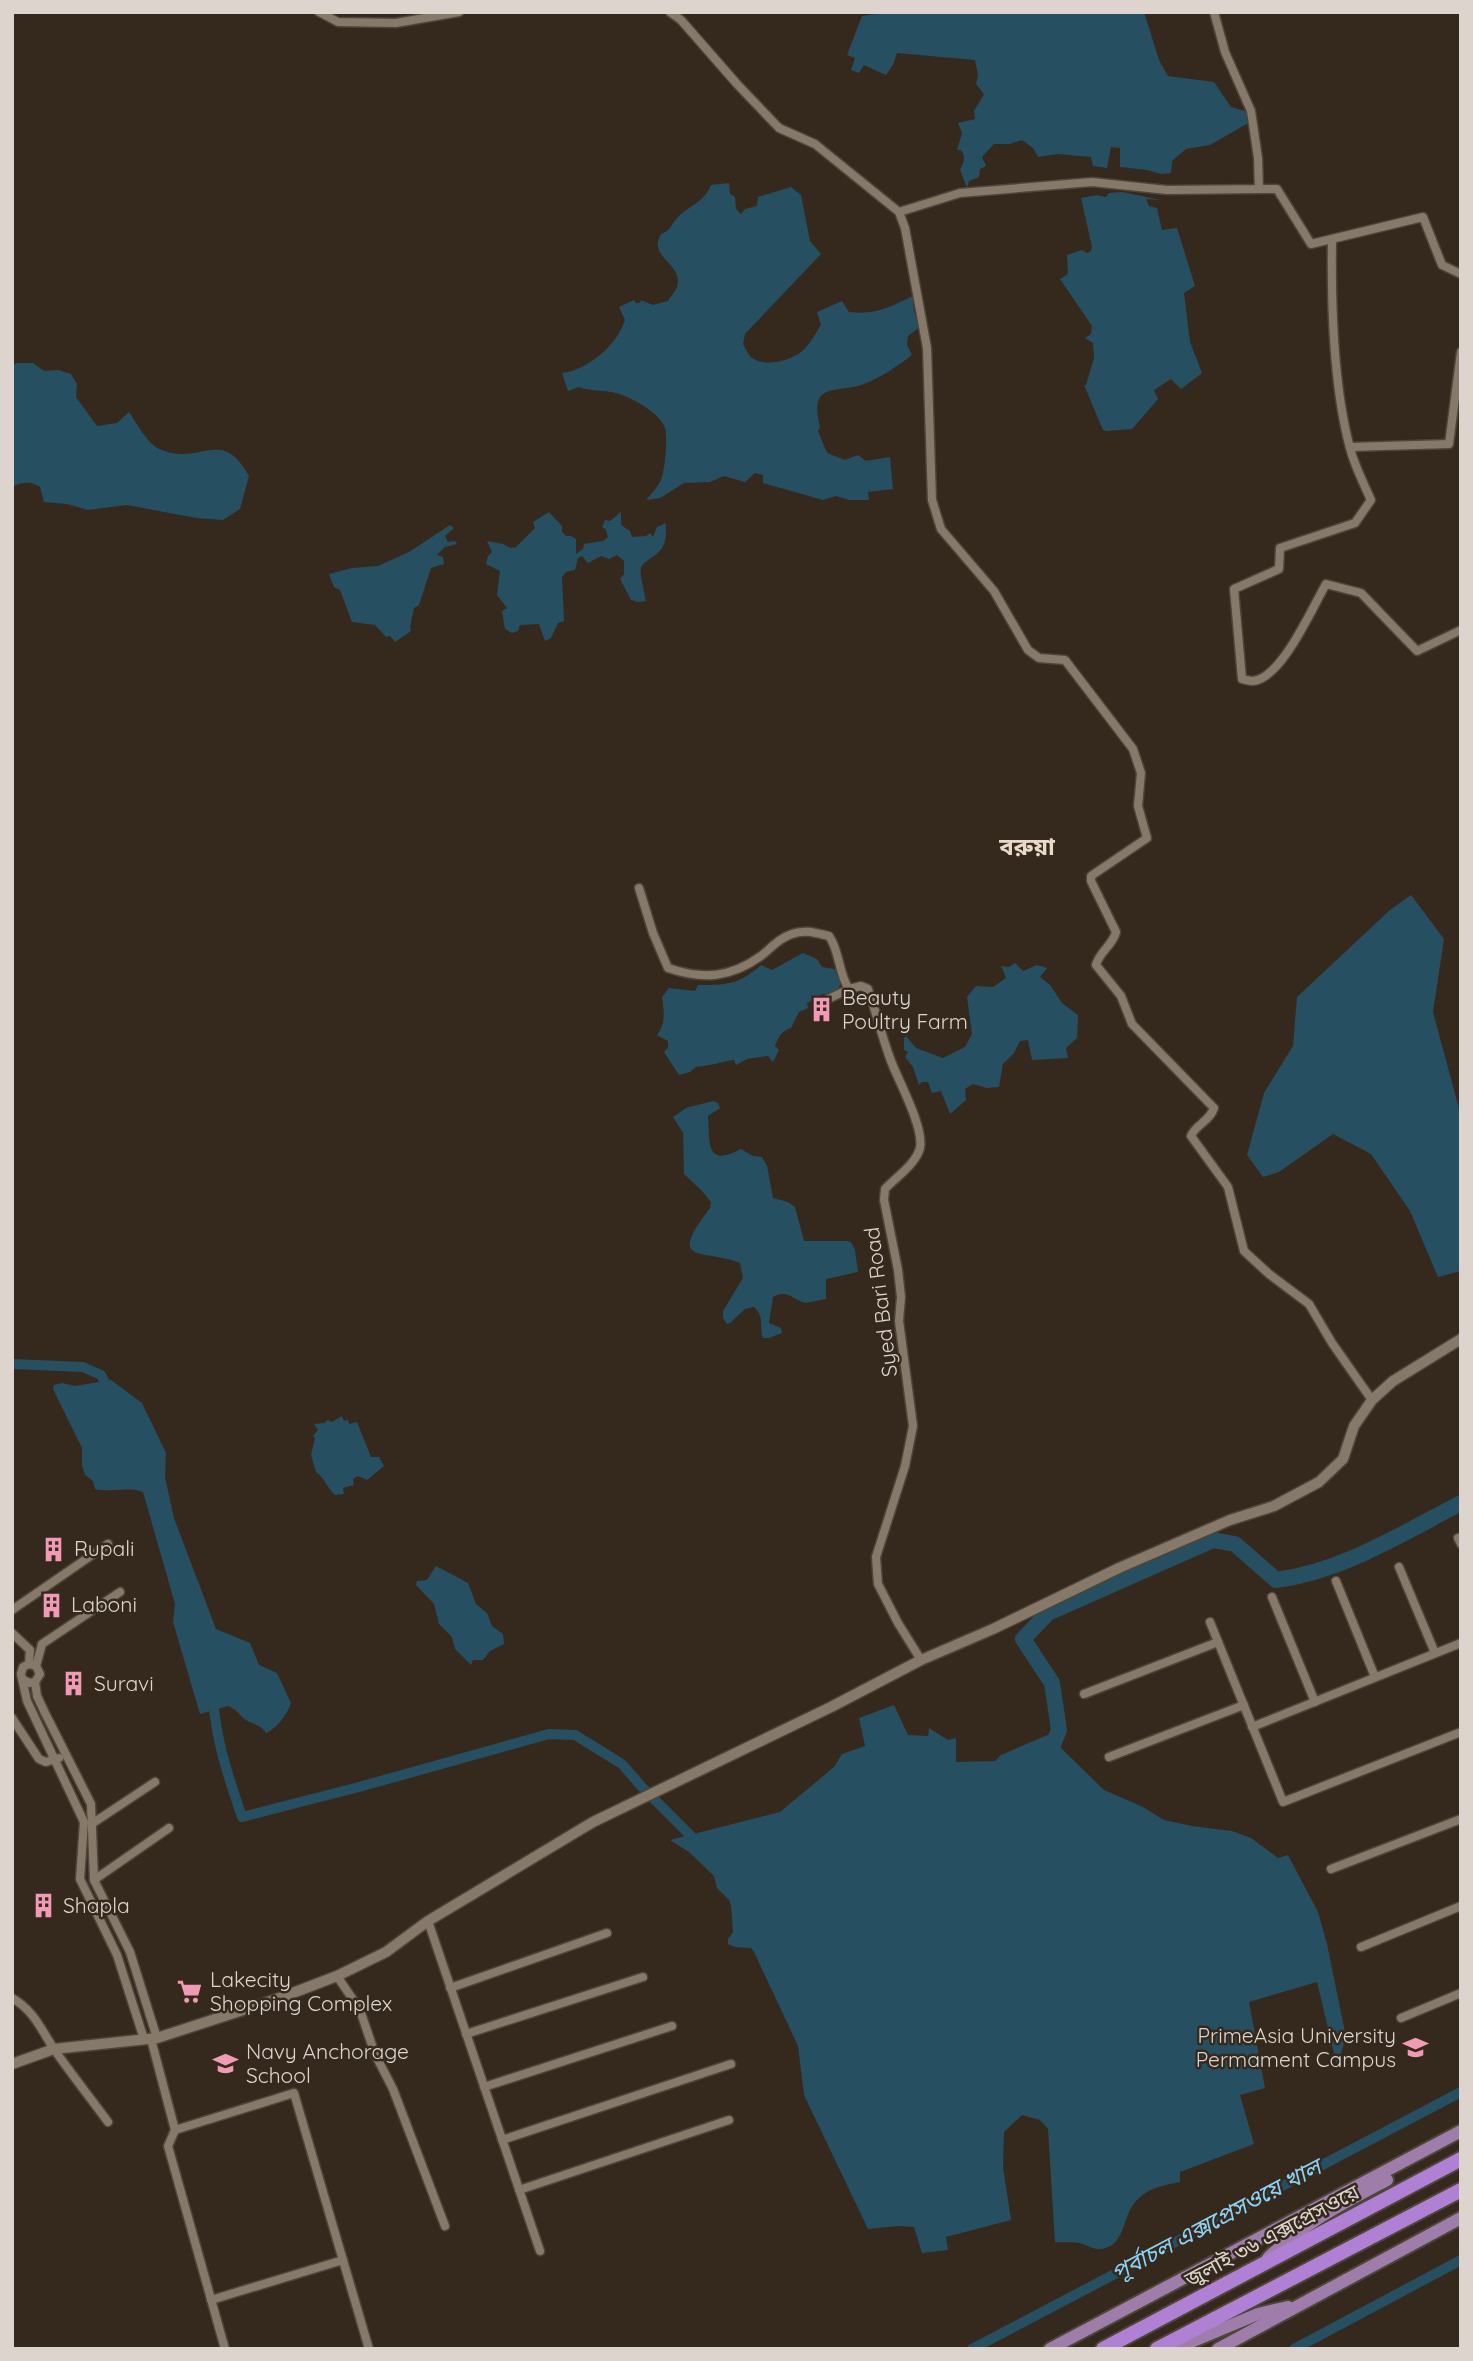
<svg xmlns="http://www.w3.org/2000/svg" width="1473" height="2361" font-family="Quicksand,'Noto Sans Bengali',sans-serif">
<rect width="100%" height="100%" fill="#35291d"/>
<g fill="#264f61">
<path d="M890 12H1144L1159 60 1168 76 1214 82 1231 107 1248 112 1250 122 1210 145 1186 149 1172 161 1171 173 1161 174 1147 170 1120 167V148L1111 147 1107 168 1093 166 1091 157 1058 154 1038 157 1033 148 1022 140 1010 144H994L982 157 986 166 980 169 979 177 969 181 967 188 960 170C964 162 966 157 961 150H957L962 133 958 123 975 119 974 111 984 94 976 84 978 75 975 60 897 53 893 65 886 75 864 65 859 73 851 70 855 58 847 55 862 16Z"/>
<path d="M729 183 730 194 735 197 736 209 741 214 745 209 757 206 758 197 791 187 801 195 810 241 821 254 745 334 743 344C746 349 748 355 752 358 765 367 789 361 801 352 809 346 815 334 821 325L817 312 842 301 849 312C878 315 889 307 913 296L914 312 922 325 908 336 907 345 912 355C896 367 882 377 864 384 837 394 808 380 820 427L818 431 827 453 845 460 858 455 866 461 890 457 893 489 868 492 869 500H849L836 496 823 500 763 483V475L755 473 745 482 724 476 710 482 684 483 660 498 646 500C651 494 657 488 660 482 665 472 668 438 665 428 660 413 635 400 622 395 608 389 590 392 579 387L568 391 562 373C588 370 617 345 625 320L619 307 634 300 636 303H640L641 300 653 305 668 301C670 297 675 292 677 287 684 263 647 258 661 234 670 231 671 225 677 218 689 205 703 204 711 185Z"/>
<polygon points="1122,192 1161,200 1146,199 1149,206 1157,208 1162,230 1177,228 1195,286 1184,293 1190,342 1202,373 1181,389 1171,379 1154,390 1158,399 1132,429 1106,431 1103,430 1084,385 1086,385 1094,358 1093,343 1085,338 1091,334 1092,326 1060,279 1068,274 1067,255 1082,250 1087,253 1091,251 1092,247 1081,198 1097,195 1106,197 1109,193"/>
<path d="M17 363H33L44 371 58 370 71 374 77 384 76 397 97 426 117 423 129 412C137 424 148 445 162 450 202 466 221 426 249 476L240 509 223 520 196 518 127 505 88 510 67 504 44 502 40 487C31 481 22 482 12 487V365Z"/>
<path d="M549 512 562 526V532L566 536H571L576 539V554L583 549 584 544 603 541 608 537 606 530 602 527 605 520 610 521 621 512V525L630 531 632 537 646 536 650 533 653 537 657 527 666 523C665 529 667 535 665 540 662 557 643 559 641 568 639 573 645 595 646 601L638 602 631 600 620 579 624 574V561L617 555 609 559 601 556 588 563 582 556 578 558 575 570 566 572 562 577 564 621 558 623 551 638 545 641 539 624 520 625 518 631 512 633 505 629 502 611 507 608 497 595 500 571 486 564 488 556 492 552 487 541 503 544 510 548 516 547 535 528 533 522Z"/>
<polygon points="450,525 454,528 445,536 448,542 455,541 457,544 445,547 437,555 443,557 444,564 431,568 419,605 414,608 410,627 411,631 395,642 390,636 386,637 375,625 352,622 340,590 334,587 329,574 352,568 378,566 409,552"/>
<polygon points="1411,895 1444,939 1433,1012 1461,1116 1461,1271 1438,1277 1410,1211 1371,1154 1333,1134 1279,1172 1263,1177 1247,1155 1264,1093 1293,1046 1297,997 1390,910"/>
<path d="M803 953 817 959 822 967 839 970 842 977 837 995 823 994 807 1003 808 1008 799 1012 791 1028C781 1031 779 1036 775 1046L779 1050 773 1062 768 1056 747 1059 736 1065 734 1060C721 1062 709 1066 696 1067L690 1072 679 1075 664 1052 668 1048V1041L657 1035C666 1023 664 1012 662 997L669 988 695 991 698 985C726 985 739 985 761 965L772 970Z"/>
<polygon points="1015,963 1023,971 1037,965 1047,968 1040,977 1050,985 1062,1003 1078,1015 1077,1038 1066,1048 1068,1058 1032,1060 1028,1040 1020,1041 1014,1053 1003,1064 999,1087 987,1088 973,1084 965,1089 966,1100 950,1114 941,1091 932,1093 928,1082 922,1082 919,1085 913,1067 905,1057 908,1052 904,1050 904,1038 906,1036 916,1048 943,1058 965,1047 972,1034 967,997 976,986 993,987 1006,978 1001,966 1009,967"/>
<path d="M713 1101 718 1103 720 1108 708 1116C710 1143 705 1168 741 1149L753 1156 762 1157 767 1166 773 1198 788 1202 795 1207 804 1241H847L851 1242 855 1250 858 1272 826 1279V1299L805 1303C793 1299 786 1289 773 1297L769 1323 781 1328 782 1333 769 1338H763C759 1326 765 1317 754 1307L745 1309 730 1323 727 1324 723 1318V1311L743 1278 740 1263C700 1248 667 1265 710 1208L711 1202 702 1191 684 1174 683 1133 673 1117 686 1108Z"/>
<path d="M111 1380 142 1403 166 1453 165 1477 174 1518 216 1629 250 1643 259 1665 277 1673 291 1703C287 1715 277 1728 266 1733 260 1723 249 1724 242 1717 237 1711 235 1709 228 1706L200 1714 173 1622 175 1604 143 1492C128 1486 110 1493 95 1489L93 1481 85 1475 82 1465V1448L53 1389 54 1385 62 1383 75 1386Z"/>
<path d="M342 1416 344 1421 348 1420 349 1424 357 1422 371 1457H379L384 1466 367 1480 358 1476 353 1479 354 1485 343 1488 344 1494 335 1495C327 1488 325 1478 316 1472L311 1455 315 1438 313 1436 318 1430 314 1424 325 1423 327 1420 332 1422Z"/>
<polygon points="436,1566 468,1583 476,1604 487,1613 492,1626 503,1634 504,1644 490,1651 483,1660 473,1660 471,1665 455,1649 452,1637 439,1624 434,1604 416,1585 417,1581 427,1580"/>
<path d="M894 1705 908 1735 928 1736 929 1728 948 1740 956 1738V1762L995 1761 1001 1755 1059 1730 1061 1748 1104 1790 1143 1807 1164 1820 1192 1826 1232 1831 1251 1838 1278 1858 1288 1855 1318 1912 1327 1944 1346 2037 1337 2066 1317 1982 1249 2002 1265 2088 1240 2095 1254 2144 1180 2172V2182C1163 2185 1148 2188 1136 2201 1121 2217 1126 2249 1098 2249 1093 2249 1087 2245 1082 2244 1074 2241 1064 2243 1055 2242L1048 2129 1040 2120 1022 2115 1004 2132 1003 2167 1011 2220 946 2237 948 2250 922 2253 914 2227 898 2226 868 2229 804 2095 798 2046 754 1952 751 1948 735 1947 728 1944V1939L733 1932 731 1906 729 1900 717 1888 714 1876 689 1852 670 1840 780 1812 834 1767 842 1754 865 1746 859 1718Z"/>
</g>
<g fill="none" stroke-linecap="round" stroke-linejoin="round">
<g stroke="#264f61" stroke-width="10">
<polyline points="12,1364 83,1367 101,1375 109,1390"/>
<path d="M213 1698C216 1741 228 1776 242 1817L359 1787 549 1734 575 1735 622 1764 642 1787 697 1842"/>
<polyline points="972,2349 1461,2092"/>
<polyline points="1294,2349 1461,2260"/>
</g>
<path stroke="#264f61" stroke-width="16" d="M1051 1750 1059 1730 1052 1683 1023 1639 1048 1613 1213 1540 1235 1544 1276 1580C1343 1571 1401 1534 1461 1503"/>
<defs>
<g id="minor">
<polyline points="319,12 338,22 396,23 459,12"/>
<path d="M670 12 681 20 737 84 779 128 815 144 899 212 905 228 927 348 932 500 941 529 994 591 1028 650 1039 658 1065 660 1133 749 1141 773 1138 806 1147 838 1091 876V881L1116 932C1113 945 1099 952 1096 965L1121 996 1132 1024 1214 1108C1210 1121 1195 1125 1191 1136L1228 1187 1244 1251 1269 1274 1309 1304 1332 1343 1372 1400"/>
<polyline points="1259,189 1277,189 1311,244 1423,217 1442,265 1461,274"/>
<polyline points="899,212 960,193 1092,182 1167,190 1259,189 1258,158 1251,111 1225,52 1214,12"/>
<path d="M1332 239C1331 306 1333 391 1352 455 1357 470 1364 485 1371 500L1355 523 1280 548 1279 569 1234 589 1242 679C1246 680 1250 681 1253 681 1282 678 1312 608 1326 584L1361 593 1417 651 1461 630"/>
<polyline points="1350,447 1449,444 1461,352"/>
<path d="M639 888 653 933 668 968C703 980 730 978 761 956 771 948 779 938 792 934 805 929 816 933 829 936 840 951 838 973 849 989L861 986 868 989C876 1012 882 1037 891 1061 899 1082 924 1127 920 1148 916 1164 895 1178 885 1189L884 1200 898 1270 901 1297 899 1321 913 1426 905 1466 876 1557 878 1584 898 1623 921 1660"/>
<polyline points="828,999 849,989"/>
<polyline points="1458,1538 1461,1544"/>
<polyline points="1399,1567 1435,1653"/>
<polyline points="1336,1581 1375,1677"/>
<polyline points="1272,1597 1315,1702"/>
<polyline points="12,1610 108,1544"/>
<polyline points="1210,1622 1283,1802 1461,1732"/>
<polyline points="12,1633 30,1650 29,1664"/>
<polyline points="36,1666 42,1644 120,1592"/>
<polyline points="24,1680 29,1683 35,1682 40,1674 36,1666 29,1664 23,1667 21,1674 27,1701 84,1822 80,1879 117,1955 144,2039"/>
<polyline points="35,1682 37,1696 45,1713 91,1804 94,1880 130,1952 157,2038"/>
<polyline points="1084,1694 1218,1642"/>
<polyline points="12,1718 39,1759 46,1762 59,1758"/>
<polyline points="1252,1727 1461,1643"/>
<polyline points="1109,1757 1244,1705"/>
<polyline points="93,1823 155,1782"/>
<polyline points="1331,1869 1461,1819"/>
<polyline points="94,1880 169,1828"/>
<polyline points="428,1921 540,2251"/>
<polyline points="1361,1947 1461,1906"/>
<polyline points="337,1976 360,2010 375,2054 393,2089 445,2226"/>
<polyline points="450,1988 607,1933"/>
<path d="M12 1998C35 2011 42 2032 56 2052 73 2076 91 2099 108 2122"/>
<polyline points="1401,2018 1461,1993"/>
<polyline points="466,2034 643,1977"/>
<polyline points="151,2039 175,2130 294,2093 369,2349"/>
<polyline points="484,2087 672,2026"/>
<polyline points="175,2130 168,2146 225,2349"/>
<polyline points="502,2140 731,2064"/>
<polyline points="519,2190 729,2120"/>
<polyline points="211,2300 343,2260"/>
</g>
<polyline id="tertiary" points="12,2064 54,2049 157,2038 277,1999 337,1976 386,1952 428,1921 593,1822 831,1707 921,1660 993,1629 1119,1568 1230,1520 1274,1506 1319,1482 1343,1459 1354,1426 1372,1400 1393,1381 1461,1339"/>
<g id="primary">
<path d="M1268 2258C1305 2222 1342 2204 1387 2180"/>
<polyline points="1050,2349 1461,2131"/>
<polyline points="1174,2349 1258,2314 1288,2307"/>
<polyline points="1218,2349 1461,2218"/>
</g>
<g id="motorway">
<polyline points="1103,2349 1461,2159"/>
<polyline points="1157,2349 1461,2190"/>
</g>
</defs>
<use href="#minor" stroke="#4e453a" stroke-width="11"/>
<use href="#tertiary" stroke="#4e453a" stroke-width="13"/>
<use href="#primary" stroke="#4e453a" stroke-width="16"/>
<use href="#motorway" stroke="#4e453a" stroke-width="18"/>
<use href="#minor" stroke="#86796a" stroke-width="8"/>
<use href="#tertiary" stroke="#86796a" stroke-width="10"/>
<use href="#primary" stroke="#9f7daa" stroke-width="12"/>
<use href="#motorway" stroke="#af80d4" stroke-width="14"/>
</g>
<defs>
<symbol id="building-bare" viewBox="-9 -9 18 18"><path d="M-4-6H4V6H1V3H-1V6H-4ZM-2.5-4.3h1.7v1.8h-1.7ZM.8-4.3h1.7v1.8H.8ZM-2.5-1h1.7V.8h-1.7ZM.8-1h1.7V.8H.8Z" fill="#f09ab5" stroke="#35291d" stroke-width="2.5" paint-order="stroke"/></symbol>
<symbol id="supermarket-bare" viewBox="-9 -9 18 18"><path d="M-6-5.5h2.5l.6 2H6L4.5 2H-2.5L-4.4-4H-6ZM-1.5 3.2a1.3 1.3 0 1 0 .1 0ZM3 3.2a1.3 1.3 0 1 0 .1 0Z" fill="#f09ab5" stroke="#35291d" stroke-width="2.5" paint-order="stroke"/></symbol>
<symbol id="university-bare" viewBox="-9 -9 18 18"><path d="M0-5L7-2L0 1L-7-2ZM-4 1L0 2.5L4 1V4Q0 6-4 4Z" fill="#f09ab5" stroke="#35291d" stroke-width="2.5" paint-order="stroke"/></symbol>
<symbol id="school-bare" viewBox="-9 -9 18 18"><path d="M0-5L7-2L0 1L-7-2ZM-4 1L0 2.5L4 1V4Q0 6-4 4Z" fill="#f09ab5" stroke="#35291d" stroke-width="2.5" paint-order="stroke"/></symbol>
</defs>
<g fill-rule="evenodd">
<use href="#building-bare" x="804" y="992" width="35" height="35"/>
<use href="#building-bare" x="36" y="1532" width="35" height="35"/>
<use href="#building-bare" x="34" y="1588" width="35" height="35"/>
<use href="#building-bare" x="56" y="1666" width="35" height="35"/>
<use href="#building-bare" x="26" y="1888" width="35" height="35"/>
<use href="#supermarket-bare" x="172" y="1974" width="35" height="35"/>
<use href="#university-bare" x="1398" y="2030" width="35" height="35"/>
<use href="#school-bare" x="208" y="2046" width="35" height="35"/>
</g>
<g text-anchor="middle" stroke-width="5" stroke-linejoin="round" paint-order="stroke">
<g font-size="21" fill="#ddd5cd" stroke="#35291d" text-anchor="start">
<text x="842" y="1005">Beauty<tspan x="842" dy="24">Poultry Farm</tspan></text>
<text x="74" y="1556">Rupali</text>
<text x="71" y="1612">Laboni</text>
<text x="94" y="1691">Suravi</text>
<text x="63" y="1913">Shapla</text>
<text x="210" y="1987">Lakecity<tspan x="210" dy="24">Shopping Complex</tspan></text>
<text x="1396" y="2043" text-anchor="end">PrimeAsia University<tspan x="1396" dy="24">Permament Campus</tspan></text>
<text x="246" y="2059">Navy Anchorage<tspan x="246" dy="24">School</tspan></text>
</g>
<g font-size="21" fill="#ddd5cd" stroke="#35291d">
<text transform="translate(881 1302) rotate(-97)" y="7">Syed Bari Road</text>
<text transform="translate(1272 2236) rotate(-28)" y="7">জুলাই ৩৬ এক্সপ্রেসওয়ে</text>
</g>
<g font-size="23" font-style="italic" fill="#8bd2f3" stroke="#35291d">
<text transform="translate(1216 2220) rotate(-28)" y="8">পূর্বাচল এক্সপ্রেসওয়ে খাল</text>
</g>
<g font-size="24" font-weight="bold" fill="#e8d9c9" stroke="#35291d">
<text x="1027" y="855">বরুয়া</text>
</g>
</g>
<rect width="1473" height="2361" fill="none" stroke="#ddd5cd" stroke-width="28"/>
</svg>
